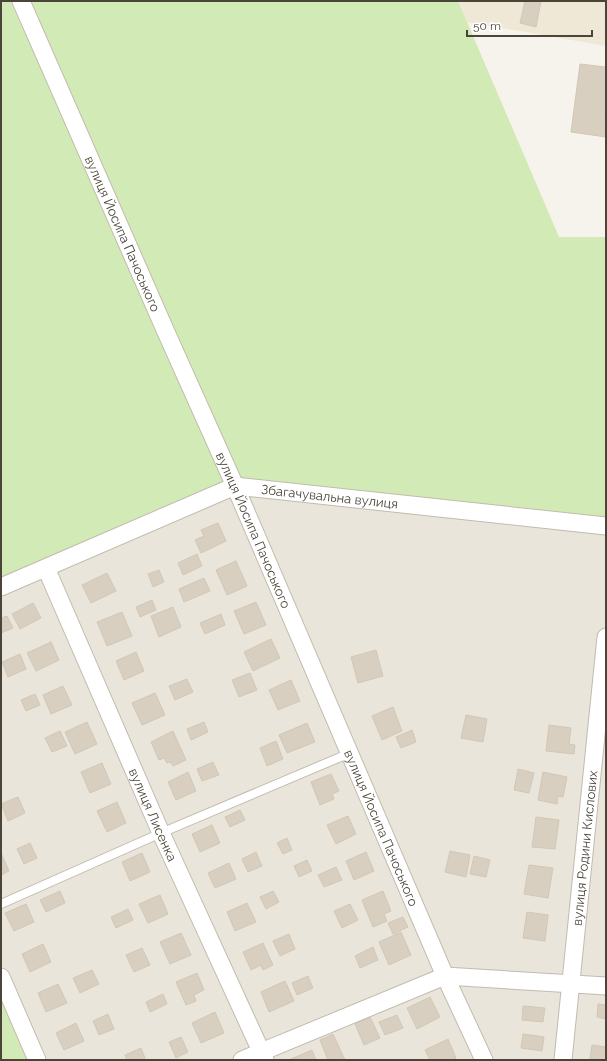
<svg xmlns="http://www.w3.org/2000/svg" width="607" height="1061" font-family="Raleway,sans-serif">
<rect width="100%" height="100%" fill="#f6f3ec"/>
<polygon fill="#eae5da" points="235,486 606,526 606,1060 37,1060 1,977 1,587"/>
<polygon fill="#efe8d6" points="458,1 606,1 606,46 467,22"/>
<g fill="#d2eab5">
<polygon points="1,1 458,1 559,237 606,237 606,526 235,486 1,587"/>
<polygon points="1,977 37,1060 1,1060"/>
</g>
<g fill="#d8cfc1" stroke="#d3c7b4">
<polygon points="525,1 541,1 536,27 520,23"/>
<polygon points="580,64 606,67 606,108 605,117 606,117 606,137 571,132"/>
<polygon points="218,523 226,541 201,553 195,540 204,536 201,530"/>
<polygon points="197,554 202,566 183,575 178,563"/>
<polygon points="236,561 247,586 227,595 216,570"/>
<polygon points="159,570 164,582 153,587 148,574"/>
<polygon points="107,573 116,591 91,603 82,585"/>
<polygon points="204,578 210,591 184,602 179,589"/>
<polygon points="152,600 156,610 140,617 136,607"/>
<polygon points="256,602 266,625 244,634 234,611"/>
<polygon points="33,603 41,618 20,629 12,614"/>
<polygon points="173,607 181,627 159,637 151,616"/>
<polygon points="122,612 132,636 107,646 97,622"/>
<polygon points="221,614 225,625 205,634 200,623"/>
<polygon points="7,616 13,628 1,633 1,618"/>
<polygon points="271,639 280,658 253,671 244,652"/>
<polygon points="51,642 59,660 36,671 27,653"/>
<polygon points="376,650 383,676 358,683 351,657"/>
<polygon points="136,652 144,671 124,680 116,661"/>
<polygon points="20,654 26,669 8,677 2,662"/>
<polygon points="250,673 257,690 239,697 232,680"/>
<polygon points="187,679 193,692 175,700 169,686"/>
<polygon points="291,680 300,701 278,710 269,690"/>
<polygon points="63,686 72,705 51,714 43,695"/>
<polygon points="155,693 165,715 142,725 132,703"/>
<polygon points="35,694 40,705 26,711 21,700"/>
<polygon points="393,707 402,731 382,740 372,716"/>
<polygon points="466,715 487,719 483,742 461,738"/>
<polygon points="87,722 97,744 75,754 65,732"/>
<polygon points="204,722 208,732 191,740 187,729"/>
<polygon points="307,723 315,742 287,753 279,735"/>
<polygon points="549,725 571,728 569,744 575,745 574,754 546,751"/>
<polygon points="412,730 416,742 401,748 396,737"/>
<polygon points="60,731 67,746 52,752 45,738"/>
<polygon points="173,731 186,760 173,766 170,762 167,763 164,758 159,760 151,742"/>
<polygon points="276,741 283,759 267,766 260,748"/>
<polygon points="213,762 219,775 202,781 197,769"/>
<polygon points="102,763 111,784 90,793 81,772"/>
<polygon points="518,769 534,773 529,793 514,790"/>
<polygon points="188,772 196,791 176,800 168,782"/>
<polygon points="543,772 567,777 563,797 558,796 557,804 538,800"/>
<polygon points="331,774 339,791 332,794 334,799 320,805 311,782"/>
<polygon points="18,797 25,813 8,821 1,804"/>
<polygon points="117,802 126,823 107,832 97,811"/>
<polygon points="240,810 245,820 230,827 225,817"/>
<polygon points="348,816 356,834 336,844 327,825"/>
<polygon points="536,817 559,820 555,849 532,847"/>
<polygon points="212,825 220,843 200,852 192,834"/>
<polygon points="287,838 292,850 283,854 277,843"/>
<polygon points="30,843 37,858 24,864 17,849"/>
<polygon points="450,851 470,855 466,877 445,872"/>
<polygon points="256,852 262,866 248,872 242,859"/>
<polygon points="366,852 374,871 354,880 346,861"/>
<polygon points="1,853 9,871 1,875"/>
<polygon points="142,853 150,872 130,881 122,862"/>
<polygon points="474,856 490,860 486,877 470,874"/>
<polygon points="307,860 312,871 299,877 294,866"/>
<polygon points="229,863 236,879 215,888 208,873"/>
<polygon points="529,865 553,868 548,898 524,894"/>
<polygon points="336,867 342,880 324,887 318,875"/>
<polygon points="60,891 65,903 46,912 40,900"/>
<polygon points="273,891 279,902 266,909 260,897"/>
<polygon points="383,891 391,911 384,914 387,921 373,927 362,900"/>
<polygon points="160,895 168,914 148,923 139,904"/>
<polygon points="247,903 256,922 235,931 227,912"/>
<polygon points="26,904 34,922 14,931 5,913"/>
<polygon points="350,904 358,920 342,928 334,911"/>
<polygon points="128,909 133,920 116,928 111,917"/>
<polygon points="527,912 548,915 545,941 523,938"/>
<polygon points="403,917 408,927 393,934 388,923"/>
<polygon points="401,932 411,955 389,965 379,942"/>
<polygon points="181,933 191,955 170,964 160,942"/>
<polygon points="289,934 295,949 280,956 273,941"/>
<polygon points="263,943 273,965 263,970 261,965 251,970 243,952"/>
<polygon points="43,944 51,962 30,972 22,954"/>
<polygon points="373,947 378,960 360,968 355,956"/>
<polygon points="142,948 150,965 134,972 126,955"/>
<polygon points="92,970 99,984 80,993 73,978"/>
<polygon points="197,973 204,990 194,995 196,1001 186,1005 176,982"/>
<polygon points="308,976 313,988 297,995 292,983"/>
<polygon points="285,981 294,1001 269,1012 261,992"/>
<polygon points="58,984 67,1003 46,1012 38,993"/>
<polygon points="163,994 167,1004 150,1012 146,1002"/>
<polygon points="430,997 440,1017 417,1029 407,1008"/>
<polygon points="598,1004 606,1005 606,1019 597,1017"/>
<polygon points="523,1006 545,1008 543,1022 522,1020"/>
<polygon points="215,1012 224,1033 201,1043 192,1023"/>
<polygon points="108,1014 114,1029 99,1035 93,1021"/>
<polygon points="397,1015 403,1028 385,1035 379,1022"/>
<polygon points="370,1017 380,1038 364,1045 355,1024"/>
<polygon points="76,1023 84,1041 64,1050 56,1033"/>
<polygon points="333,1034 345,1060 328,1060 320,1040"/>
<polygon points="523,1034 544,1037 542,1051 521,1048"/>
<polygon points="181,1037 188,1052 176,1058 169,1042"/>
<polygon points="448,1039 456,1058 453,1060 430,1060 425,1050"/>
<polygon points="592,1045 606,1047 606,1060 590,1059"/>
<polygon points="141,1048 145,1058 142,1060 127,1060 125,1055"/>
<polygon points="312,1050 316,1060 292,1060 291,1059"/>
</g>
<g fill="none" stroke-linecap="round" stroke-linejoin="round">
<defs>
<polyline id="service" points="1,904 161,833 350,753"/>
<g id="minor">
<path id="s1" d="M21 1 166 332 235 486 445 976 484 1060"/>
<path id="s2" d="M46 568 161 833 265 1060"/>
<path id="s3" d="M1 587 235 486 606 526"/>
<polyline points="1,977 37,1060"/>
<polyline points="242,1060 445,976 606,986"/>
<path id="s4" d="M563 1060 606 637"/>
</g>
</defs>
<use href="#service" stroke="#c2bbae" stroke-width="10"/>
<use href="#minor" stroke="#c2bbae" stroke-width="19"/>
<use href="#service" stroke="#fff" stroke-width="8"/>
<use href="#minor" stroke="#fff" stroke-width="17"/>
</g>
<g text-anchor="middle" stroke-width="4" stroke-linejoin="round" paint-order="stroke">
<g font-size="13" fill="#4b4439" stroke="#fff">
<text dy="5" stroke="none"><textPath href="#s1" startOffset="254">вулиця Йосипа Пачоського</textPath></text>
<text dy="5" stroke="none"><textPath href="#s3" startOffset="350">Збагачувальна вулиця</textPath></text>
<text dy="5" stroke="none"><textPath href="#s1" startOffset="578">вулиця Йосипа Пачоського</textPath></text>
<text dy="5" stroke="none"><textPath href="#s2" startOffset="269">вулиця Лисенка</textPath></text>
<text dy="5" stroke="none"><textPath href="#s1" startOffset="902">вулиця Йосипа Пачоського</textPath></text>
<text dy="5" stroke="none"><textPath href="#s4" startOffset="213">вулиця Родини Кислових</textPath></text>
</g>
</g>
<rect width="607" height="1061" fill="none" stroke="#4b4439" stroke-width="4"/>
<path d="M467 30v6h125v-6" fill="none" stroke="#4b4439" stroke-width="2"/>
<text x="473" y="30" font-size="12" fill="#4b4439" stroke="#ffffff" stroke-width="3" paint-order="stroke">50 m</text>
</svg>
